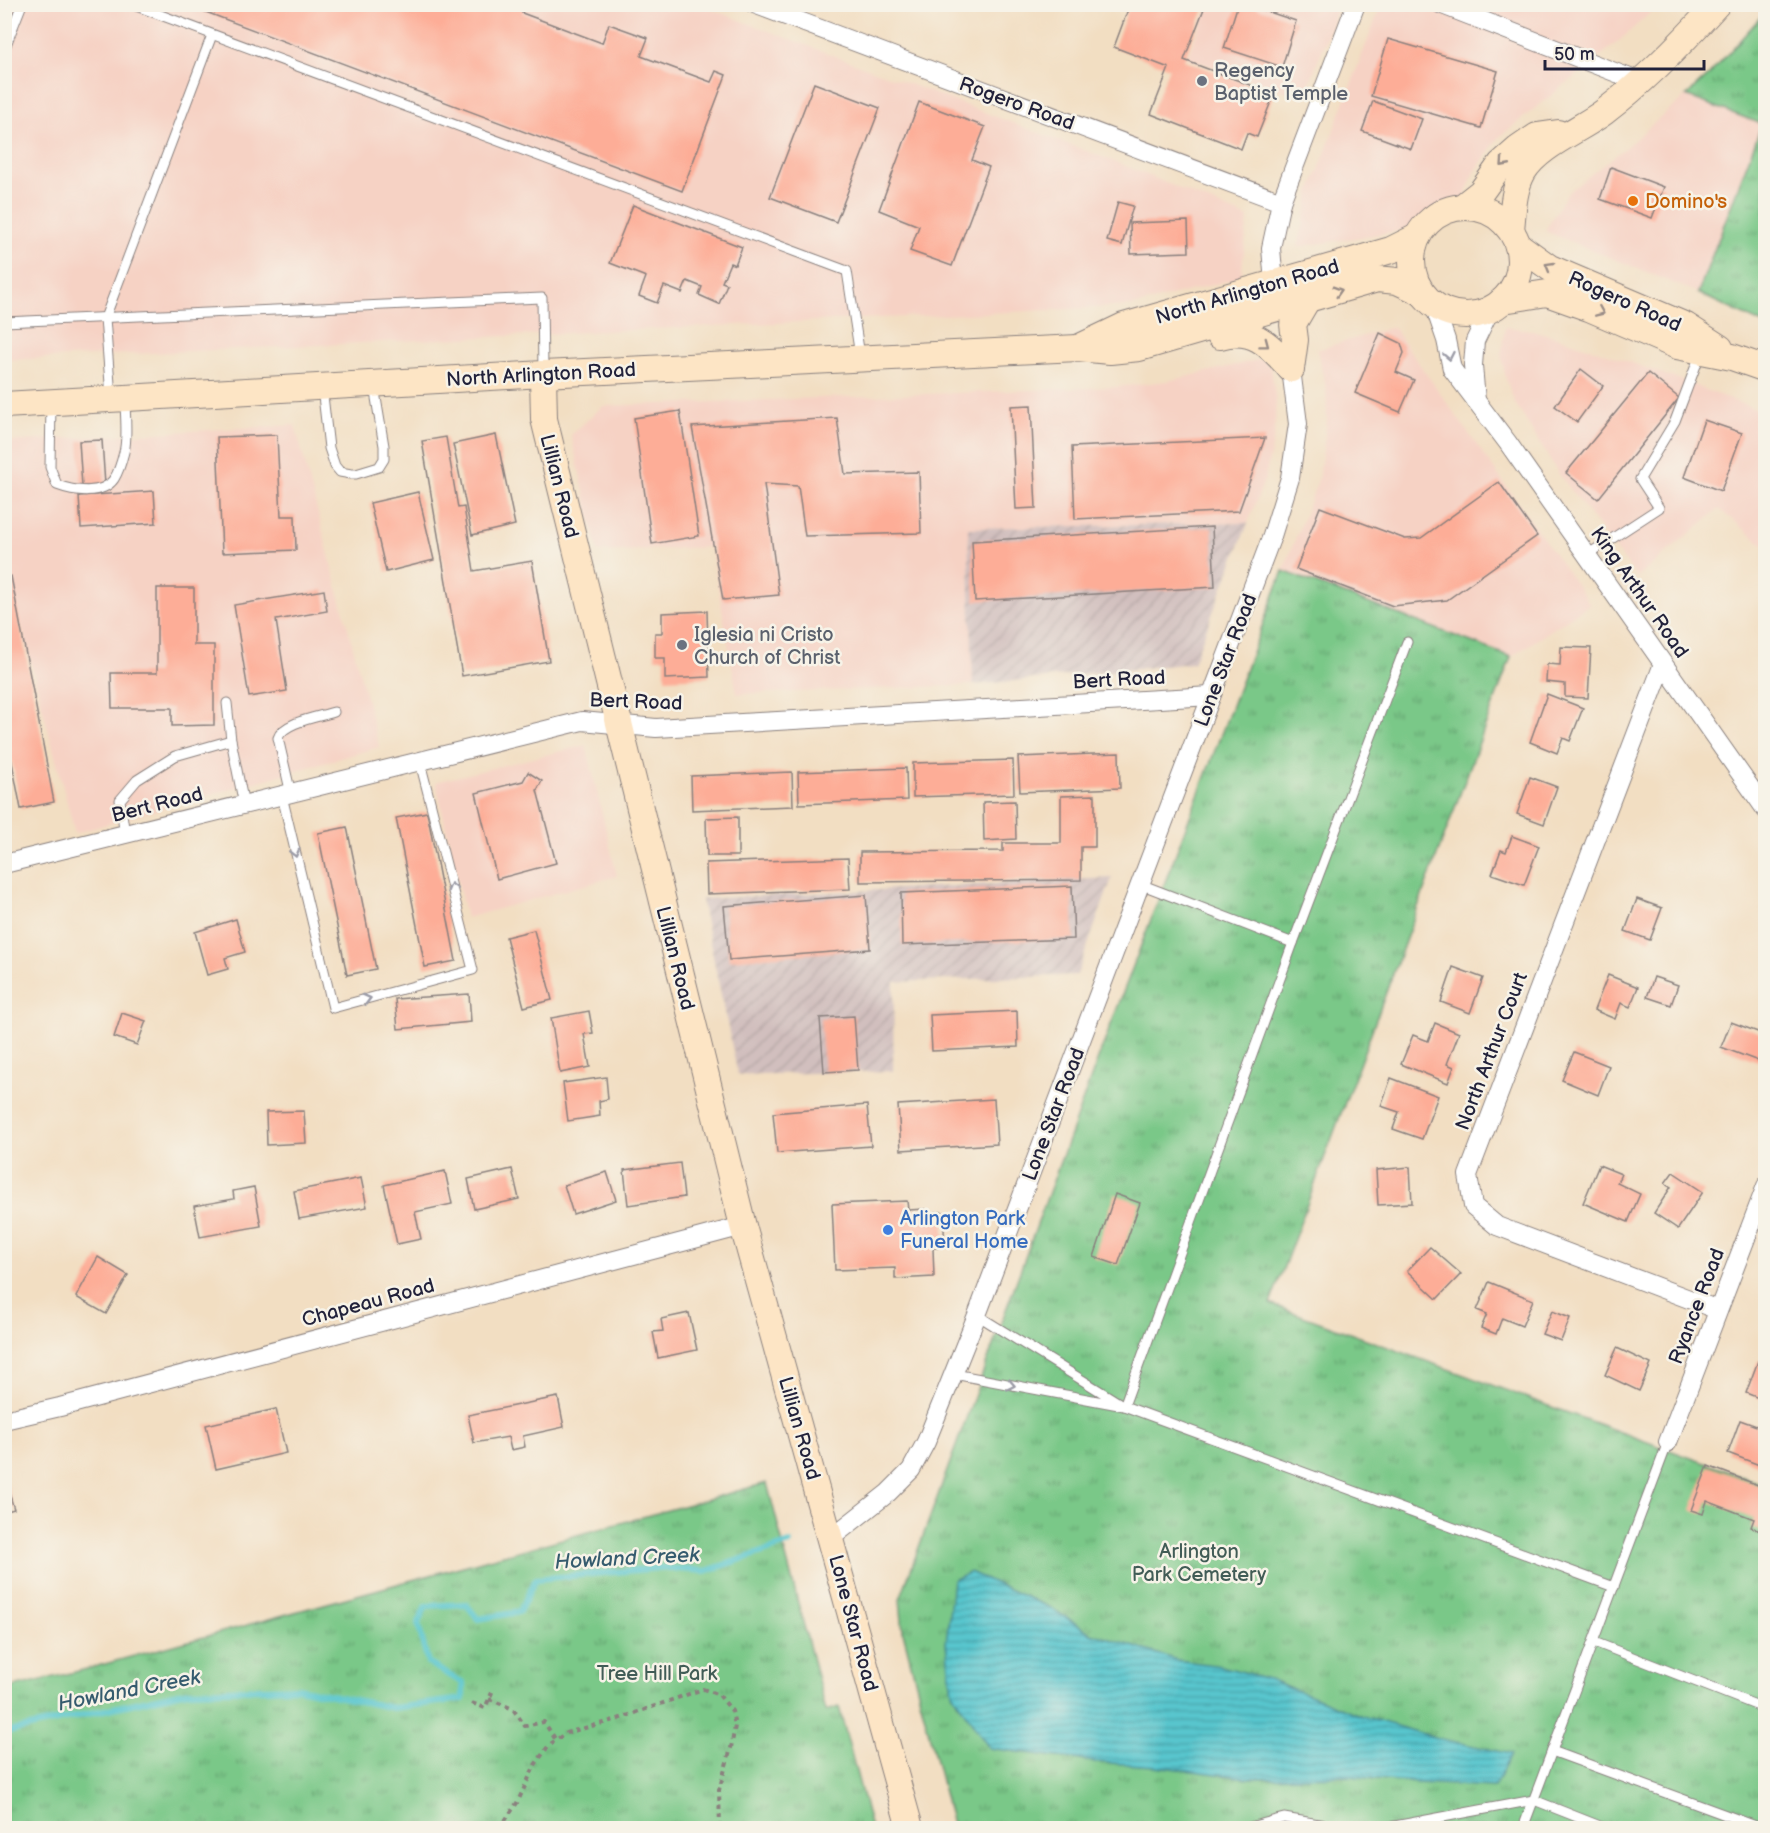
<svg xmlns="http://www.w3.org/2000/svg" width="1770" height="1833" font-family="'Balsamiq Sans',sans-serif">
<defs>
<pattern id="industrial-furrows" width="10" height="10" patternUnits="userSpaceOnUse" patternTransform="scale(1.5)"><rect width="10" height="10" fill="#d1bfbe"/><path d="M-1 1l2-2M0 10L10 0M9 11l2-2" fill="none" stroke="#b3a4a4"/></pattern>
<pattern id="park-tufts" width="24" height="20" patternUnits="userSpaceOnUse" patternTransform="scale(1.5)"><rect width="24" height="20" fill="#7ac888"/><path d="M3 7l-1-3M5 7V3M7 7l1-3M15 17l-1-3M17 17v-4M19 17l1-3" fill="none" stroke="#64a270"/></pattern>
<pattern id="water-rules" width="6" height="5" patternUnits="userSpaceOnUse" patternTransform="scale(1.5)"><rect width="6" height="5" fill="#59c6ce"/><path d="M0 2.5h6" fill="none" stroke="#49a0a8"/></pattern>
</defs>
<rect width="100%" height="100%" fill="#f7f3e8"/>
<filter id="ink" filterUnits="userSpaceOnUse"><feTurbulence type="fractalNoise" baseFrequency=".0167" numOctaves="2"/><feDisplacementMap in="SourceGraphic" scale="12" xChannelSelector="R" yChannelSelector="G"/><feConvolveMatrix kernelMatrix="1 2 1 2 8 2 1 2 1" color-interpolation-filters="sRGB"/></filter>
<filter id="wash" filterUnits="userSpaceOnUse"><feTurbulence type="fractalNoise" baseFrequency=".008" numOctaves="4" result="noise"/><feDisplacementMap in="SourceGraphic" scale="24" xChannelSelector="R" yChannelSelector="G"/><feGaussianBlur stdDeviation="1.35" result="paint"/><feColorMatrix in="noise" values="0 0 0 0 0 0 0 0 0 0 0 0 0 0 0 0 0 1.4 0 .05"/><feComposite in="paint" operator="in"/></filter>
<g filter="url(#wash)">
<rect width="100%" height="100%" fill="#f2dec2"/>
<g fill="#f6d2c4">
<polygon points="4,5 700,5 1126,166 1248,218 1241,277 1133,306 5,360"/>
<polygon points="1208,5 1339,5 1304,98 1187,58"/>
<polygon points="1381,5 1659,5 1619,41 1498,138 1473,175 1455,222 1298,247 1310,193"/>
<polygon points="1686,96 1762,124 1698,293 1545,231 1567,193 1621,151"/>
<polygon points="1393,327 1590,604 1511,657 1283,571 1318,480 1323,450 1327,419 1326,388 1317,350"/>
<polygon points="1505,327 1532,330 1570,341 1683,381 1765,413 1765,546 1719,509 1637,577 1558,473 1515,403 1506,379 1501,355"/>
<polygon points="1262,359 1271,368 1276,402 1274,438 1265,478 1248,523 968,528 973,685 737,694 711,547 598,552 571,435 603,406 1117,387 1168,381"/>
<polygon points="295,425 379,747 75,833 5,563 4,442"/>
<polygon points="586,745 617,876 466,918 436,782"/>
</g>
<g fill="url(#industrial-furrows)">
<polygon points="1248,523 1193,663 973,685 968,528"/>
<polygon points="1112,878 1077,975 894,982 893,1071 738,1075 701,899"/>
</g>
<g fill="url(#park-tufts)" stroke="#4e7562" stroke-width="1.5">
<polygon points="1765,12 1765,325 1698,293 1762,124 1686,96 1709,75"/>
<polygon points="1283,571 1511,657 1270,1304 1765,1485 1765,1828 953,1828 903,1632 900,1599 1096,1064"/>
<polygon points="767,1483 826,1711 839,1707 871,1828 5,1828 5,1689 83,1670"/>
</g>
<polygon fill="url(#water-rules)" stroke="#3e7484" stroke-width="1.5" points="970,1572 1051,1608 1091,1633 1177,1660 1221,1666 1269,1679 1362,1716 1441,1739 1511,1754 1494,1787 1418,1783 1348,1776 1247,1778 1155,1766 1094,1762 989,1748 952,1693 946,1643 953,1580"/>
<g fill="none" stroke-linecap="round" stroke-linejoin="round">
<polyline stroke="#59c6ce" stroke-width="6" points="4,1733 188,1691 298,1688 393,1708 463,1699 463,1683 428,1663 418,1623 426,1606 466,1604 478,1619 519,1612 536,1579 660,1568 706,1571 790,1543"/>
</g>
<g id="blocks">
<g fill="#fdad97">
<polygon points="526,4 522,13 602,43 609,24 648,38 641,56 711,82 716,71 726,75 682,191 187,5"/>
<polygon points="1130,4 1201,4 1205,6 1184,60 1274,94 1257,137 1247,133 1241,149 1151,114 1169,68 1114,47"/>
<polygon points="1238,4 1245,4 1296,21 1282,67 1224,48"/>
<polygon points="1388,39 1498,71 1481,128 1371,96"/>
<polygon points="814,83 880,108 836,222 770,197"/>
<polygon points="1373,101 1422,119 1411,149 1362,131"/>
<polygon points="919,102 985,127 972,160 989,167 952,266 910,251 919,226 879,210"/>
<polygon points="1611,167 1664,187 1652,218 1600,199"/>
<polygon points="1118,202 1133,206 1122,245 1107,241"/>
<polygon points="633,205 742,247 735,265 730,263 722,282 727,284 719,304 699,295 702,287 687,281 682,293 664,286 657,303 639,296 646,277 610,263"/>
<polygon points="1188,221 1189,252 1131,254 1130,223"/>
<polygon points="1380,333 1401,343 1404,353 1396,372 1414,380 1400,412 1355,393"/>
<polygon points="1581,369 1603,386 1577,422 1555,406"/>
<polygon points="1648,373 1679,398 1598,499 1566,473"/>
<polygon points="1031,405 1036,508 1016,509 1011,406"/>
<polygon points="680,411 699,536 652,544 634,418"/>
<polygon points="837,418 845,474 919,472 921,533 805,536 798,486 764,484 779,595 723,600 692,427"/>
<polygon points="1704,420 1742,433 1721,491 1684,477"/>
<polygon points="277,435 281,516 295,516 296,550 222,553 217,437"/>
<polygon points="496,435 515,525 472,535 453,444"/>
<polygon points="446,437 458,508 464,507 474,571 532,561 549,661 462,676 422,441"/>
<polygon points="1265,438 1239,511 1075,519 1072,447"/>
<polygon points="102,440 105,485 82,486 79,441"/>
<polygon points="1499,482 1537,536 1447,600 1393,606 1296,569 1320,507 1405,539 1421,538"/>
<polygon points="154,491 156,523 81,528 79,496"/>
<polygon points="418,492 434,560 386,572 370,503"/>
<polygon points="1212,527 1215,587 975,601 972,541"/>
<polygon points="11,576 54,802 21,809 4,721 4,577"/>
<polygon points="157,588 194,588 194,645 214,645 214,725 172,726 172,708 112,708 111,673 157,673"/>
<polygon points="324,590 327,611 276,620 287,691 249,697 234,605"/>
<polygon points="707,611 709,677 665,679 665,658 655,658 655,633 662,633 662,613"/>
<polygon points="1561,647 1591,648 1588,698 1565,697 1565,684 1546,682 1547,664 1560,665"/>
<polygon points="1547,694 1583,708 1570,741 1563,738 1557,753 1530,742"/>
<polygon points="1119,753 1120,788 1020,792 1018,757"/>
<polygon points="1013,760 1014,794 913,797 913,763"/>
<polygon points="906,768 907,800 799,804 798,772"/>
<polygon points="528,772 542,781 537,790 556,863 497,879 476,793 523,781"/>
<polygon points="792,772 793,806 692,810 691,776"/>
<polygon points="1530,777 1557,787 1544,824 1517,814"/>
<polygon points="1095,795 1095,847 1081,847 1081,880 860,882 860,852 1003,851 1003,843 1061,843 1061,796"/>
<polygon points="1015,801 1016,839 984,841 983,802"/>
<polygon points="427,812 456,961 425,967 396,818"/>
<polygon points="738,817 738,856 707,856 706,818"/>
<polygon points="347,827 376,969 347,975 318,833"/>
<polygon points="1512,836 1539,846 1524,885 1492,874 1501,850 1506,852"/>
<polygon points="848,858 850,889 707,894 706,863"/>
<polygon points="1072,886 1074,939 902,945 901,893"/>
<polygon points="866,895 870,949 729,960 724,906"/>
<polygon points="1637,899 1662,908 1650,940 1625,931"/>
<polygon points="236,919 245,952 225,958 228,969 207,975 195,932"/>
<polygon points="534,930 552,1000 524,1007 506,937"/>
<polygon points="1453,967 1483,978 1470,1013 1441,1002"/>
<polygon points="1608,975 1638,987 1630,1007 1621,1003 1615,1019 1594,1010"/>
<polygon points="1654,977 1678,985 1671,1005 1647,997"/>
<polygon points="469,994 471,1022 398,1029 395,999"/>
<polygon points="589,1011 593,1033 584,1034 590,1067 560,1073 551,1018"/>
<polygon points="1017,1011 1018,1047 932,1051 930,1015"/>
<polygon points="122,1013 146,1021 137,1045 114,1037"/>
<polygon points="854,1016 858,1070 824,1072 820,1018"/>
<polygon points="1731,1022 1766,1035 1766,1041 1758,1061 1721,1047"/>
<polygon points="1435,1023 1459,1033 1447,1064 1454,1067 1448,1083 1401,1064 1413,1035 1428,1041"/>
<polygon points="1574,1052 1609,1066 1598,1095 1562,1080"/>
<polygon points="606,1077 608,1099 599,1101 600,1116 568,1121 563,1083"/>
<polygon points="1391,1078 1438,1096 1422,1139 1393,1129 1399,1112 1381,1106"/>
<polygon points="994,1099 997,1144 901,1150 898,1105"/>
<polygon points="867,1105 871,1146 777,1153 773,1113"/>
<polygon points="304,1111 306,1143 267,1145 266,1112"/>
<polygon points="680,1163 684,1197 628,1205 624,1170"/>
<polygon points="1599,1165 1621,1174 1617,1183 1640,1194 1628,1222 1583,1203"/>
<polygon points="1410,1167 1412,1203 1378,1205 1376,1170"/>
<polygon points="512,1169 519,1199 474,1209 468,1179"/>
<polygon points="445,1171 452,1204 415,1212 421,1239 397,1244 384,1185"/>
<polygon points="607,1172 616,1200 573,1214 564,1185"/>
<polygon points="1673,1172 1703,1192 1678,1229 1654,1213 1671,1187 1665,1183"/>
<polygon points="361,1178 367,1207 299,1219 294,1191"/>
<polygon points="254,1187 261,1226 200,1237 194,1206 234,1199 233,1191"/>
<polygon points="1115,1194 1140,1203 1118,1265 1094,1257"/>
<polygon points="907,1201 908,1210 925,1209 925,1213 943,1212 945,1247 933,1248 934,1277 895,1279 895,1268 835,1270 832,1204"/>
<polygon points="1430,1247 1461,1274 1437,1299 1407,1271"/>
<polygon points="98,1257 128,1275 106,1314 76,1297"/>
<polygon points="1489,1282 1533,1300 1522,1326 1502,1318 1496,1334 1481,1328 1487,1314 1477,1310"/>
<polygon points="1552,1311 1570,1318 1561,1341 1542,1334"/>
<polygon points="689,1313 697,1350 658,1358 653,1332 663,1331 661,1319"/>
<polygon points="1617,1348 1651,1364 1639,1391 1605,1375"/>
<polygon points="1758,1361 1766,1364 1766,1401 1746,1393"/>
<polygon points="558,1397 564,1427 523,1436 525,1447 511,1450 508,1437 474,1443 468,1415"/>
<polygon points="276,1409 286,1453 216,1469 206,1425"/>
<polygon points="1740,1420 1762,1428 1759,1435 1766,1438 1766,1455 1762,1466 1728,1453"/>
<polygon points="1708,1466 1766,1488 1766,1532 1751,1527 1754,1519 1707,1501 1703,1514 1691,1510"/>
<polygon points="4,1476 14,1509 4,1512"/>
</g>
</g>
</g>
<g filter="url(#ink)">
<use href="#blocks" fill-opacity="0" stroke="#8a807e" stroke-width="1.5"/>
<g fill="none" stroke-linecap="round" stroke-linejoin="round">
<defs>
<g id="lane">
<polyline points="131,4 847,271 860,356"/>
<polyline points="4,50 22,4"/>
<polyline points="4,322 542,298 543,371"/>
<polyline points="322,387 329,448 335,466 340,472 351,474 356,474 379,467 384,459 384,446 374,386"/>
<polyline points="111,397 105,318 212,35"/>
<path d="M51 403 50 467 57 485C73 491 102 496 114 479 118 473 122 460 124 452 128 438 125 415 125 400"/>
<polyline points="1587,555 1659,508 1640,479 1675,421 1701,352"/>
<polyline points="1407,642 1293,943 1124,1406 1614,1587"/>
<polyline points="227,703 231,740"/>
<path d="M291 794 278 738C283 722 319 717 334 712"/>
<polyline points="282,796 333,1008 473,970 420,762"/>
<polyline points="125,835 120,800 137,780 175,756 231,740 244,805"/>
<polyline points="1140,884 1293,943"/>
<polyline points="954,1374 1124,1406 977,1315"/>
<polyline points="1594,1642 1766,1709"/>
<polyline points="1552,1751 1761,1828"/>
<polyline points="1246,1828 1284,1818 1336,1827 1356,1828"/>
<polyline points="1384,1828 1534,1800 1605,1828"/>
<polyline points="1523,1828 1668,1442"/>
</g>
<g id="street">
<polyline points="754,4 1281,202"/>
<polyline points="1440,4 1640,82"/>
<polyline points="1274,283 1271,248 1281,202 1356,4"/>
<polyline points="1434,305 1446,340 1452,369 1508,443 1766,810"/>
<polyline points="1476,401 1473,365 1475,341 1490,310"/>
<polyline points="1663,664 1468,1175 1473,1206 1497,1226 1718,1310"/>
<polyline points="4,864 582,721 656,728 1211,696"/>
<polyline points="4,1420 60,1407 743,1226"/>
<polyline points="1668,1442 1766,1186"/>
<polyline points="831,1538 888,1493 911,1470 926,1442 977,1315 1272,536 1290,478 1298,424 1291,369"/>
</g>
<g id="secondary">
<circle cx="1466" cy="261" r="54"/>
<polyline points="1462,207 1481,192 1501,164 1518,149 1537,136 1558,133"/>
<path d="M1511 230C1513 211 1513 190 1523 172 1538 146 1580 130 1604 112 1645 81 1682 43 1717 4"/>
<polyline points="1518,245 1550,268 1686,326 1720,348"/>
<polyline points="1503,300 1547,293 1589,308 1677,346 1732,357 1766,369"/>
<path d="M1220 336C1254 326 1270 346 1291 369"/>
<polyline points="1078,348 1124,326 1391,250 1417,237"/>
<polyline points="1291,369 1295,340 1293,324 1307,300"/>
<polyline points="543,374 544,419 743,1226 910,1828"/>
<polyline points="4,405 543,374 1078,348 1110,351 1139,348 1377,279 1397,281 1421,292"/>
</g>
</defs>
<use href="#lane" stroke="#8a807e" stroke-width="11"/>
<use href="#street" stroke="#8a807e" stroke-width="20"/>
<use href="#secondary" stroke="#8a807e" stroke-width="28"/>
<g stroke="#8a807e" stroke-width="4" stroke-dasharray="4.5 4.5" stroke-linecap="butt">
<polyline points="489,1699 513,1709 525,1726 544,1722 556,1740"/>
<polyline points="472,1703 485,1708 494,1688"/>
<polyline points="500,1828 517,1803 535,1765 549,1745 566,1733 618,1719 703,1689 719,1695 732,1711 735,1726 731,1748 719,1790 720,1828"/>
</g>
<use href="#lane" stroke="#fff" stroke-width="9"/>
<use href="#street" stroke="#fff" stroke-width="18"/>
<use href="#secondary" stroke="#fde5c5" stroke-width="26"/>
</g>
<defs><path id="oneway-chevron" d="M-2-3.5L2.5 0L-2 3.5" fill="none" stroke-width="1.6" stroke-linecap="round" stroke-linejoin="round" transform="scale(1.5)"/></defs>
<g stroke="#9a8d87">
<use href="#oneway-chevron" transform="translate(1504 163) rotate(132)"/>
<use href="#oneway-chevron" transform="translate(1549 266) rotate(-150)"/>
<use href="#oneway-chevron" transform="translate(1338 291) rotate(-17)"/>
<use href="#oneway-chevron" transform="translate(1600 312) rotate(23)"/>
<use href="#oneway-chevron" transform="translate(1265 344) rotate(37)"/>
</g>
<g stroke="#9c9ca7">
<use href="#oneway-chevron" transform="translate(1449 356) rotate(79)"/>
<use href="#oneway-chevron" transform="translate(295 853) rotate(76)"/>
<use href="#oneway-chevron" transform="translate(452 887) rotate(-104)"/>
<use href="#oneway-chevron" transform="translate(367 999) rotate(-15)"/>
<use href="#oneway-chevron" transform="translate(1011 1385) rotate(11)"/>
</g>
</g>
<g fill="#6b7280" stroke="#f7f3e8" stroke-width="2">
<circle cx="1202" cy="81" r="6"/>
<circle cx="682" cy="645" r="6"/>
</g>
<circle fill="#e8710a" stroke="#f7f3e8" stroke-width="2" cx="1633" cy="201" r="6"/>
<circle fill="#3f7fe0" stroke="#f7f3e8" stroke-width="2" cx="888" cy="1230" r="6"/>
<g text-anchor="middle" stroke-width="5" stroke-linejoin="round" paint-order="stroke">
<g font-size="20" fill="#5b616d" stroke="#f7f3e8" text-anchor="start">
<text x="1214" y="77">Regency<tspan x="1214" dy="23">Baptist Temple</tspan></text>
<text x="694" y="641">Iglesia ni Cristo<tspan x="694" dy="23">Church of Christ</tspan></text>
</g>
<g font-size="20" fill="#22223b" stroke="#f7f3e8">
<text transform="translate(1017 103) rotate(20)" y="7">Rogero Road</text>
<text transform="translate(1247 291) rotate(-16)" y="7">North Arlington Road</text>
<text transform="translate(1625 301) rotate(24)" y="7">Rogero Road</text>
<text transform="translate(541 374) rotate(-3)" y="7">North Arlington Road</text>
<text transform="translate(560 486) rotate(76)" y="7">Lillian Road</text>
<text transform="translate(1640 592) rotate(55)" y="7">King Arthur Road</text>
<text transform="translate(1225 660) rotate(-69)" y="7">Lone Star Road</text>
<text transform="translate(1119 679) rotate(-3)" y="7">Bert Road</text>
<text transform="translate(636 701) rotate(2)" y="7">Bert Road</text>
<text transform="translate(157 804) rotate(-14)" y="7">Bert Road</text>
<text transform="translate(676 958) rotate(76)" y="7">Lillian Road</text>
<text transform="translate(1491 1051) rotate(-69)" y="7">North Arthur Court</text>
<text transform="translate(1053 1114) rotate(-69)" y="7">Lone Star Road</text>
<text transform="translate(368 1302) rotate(-15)" y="7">Chapeau Road</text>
<text transform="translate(1696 1306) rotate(-69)" y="7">Ryance Road</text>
<text transform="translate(800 1428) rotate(74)" y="7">Lillian Road</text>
<text transform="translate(854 1623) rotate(75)" y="7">Lone Star Road</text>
</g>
<g font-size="20" fill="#c56008" stroke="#f7f3e8" text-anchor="start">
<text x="1645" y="208">Domino's</text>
</g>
<g font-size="20" fill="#366cbe" stroke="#f7f3e8" text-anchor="start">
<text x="900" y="1225">Arlington Park<tspan x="900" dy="23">Funeral Home</tspan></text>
</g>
<g font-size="20" fill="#415c56" stroke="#f7f3e8">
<text x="1199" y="1558">Arlington<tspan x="1199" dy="23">Park Cemetery</tspan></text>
<text x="657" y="1680">Tree Hill Park</text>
</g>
<g font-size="21" font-style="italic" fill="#355b6e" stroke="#f7f3e8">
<text transform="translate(627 1558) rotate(-3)" y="7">Howland Creek</text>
<text transform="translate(129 1690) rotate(-11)" y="7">Howland Creek</text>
</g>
</g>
<rect width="1770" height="1833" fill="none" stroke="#f7f3e8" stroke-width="24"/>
<path d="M1545 60v9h159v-9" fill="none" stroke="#22223b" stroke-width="3"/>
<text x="1554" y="60" font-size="18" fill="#22223b" stroke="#f7f3e8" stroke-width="4.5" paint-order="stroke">50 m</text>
</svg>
